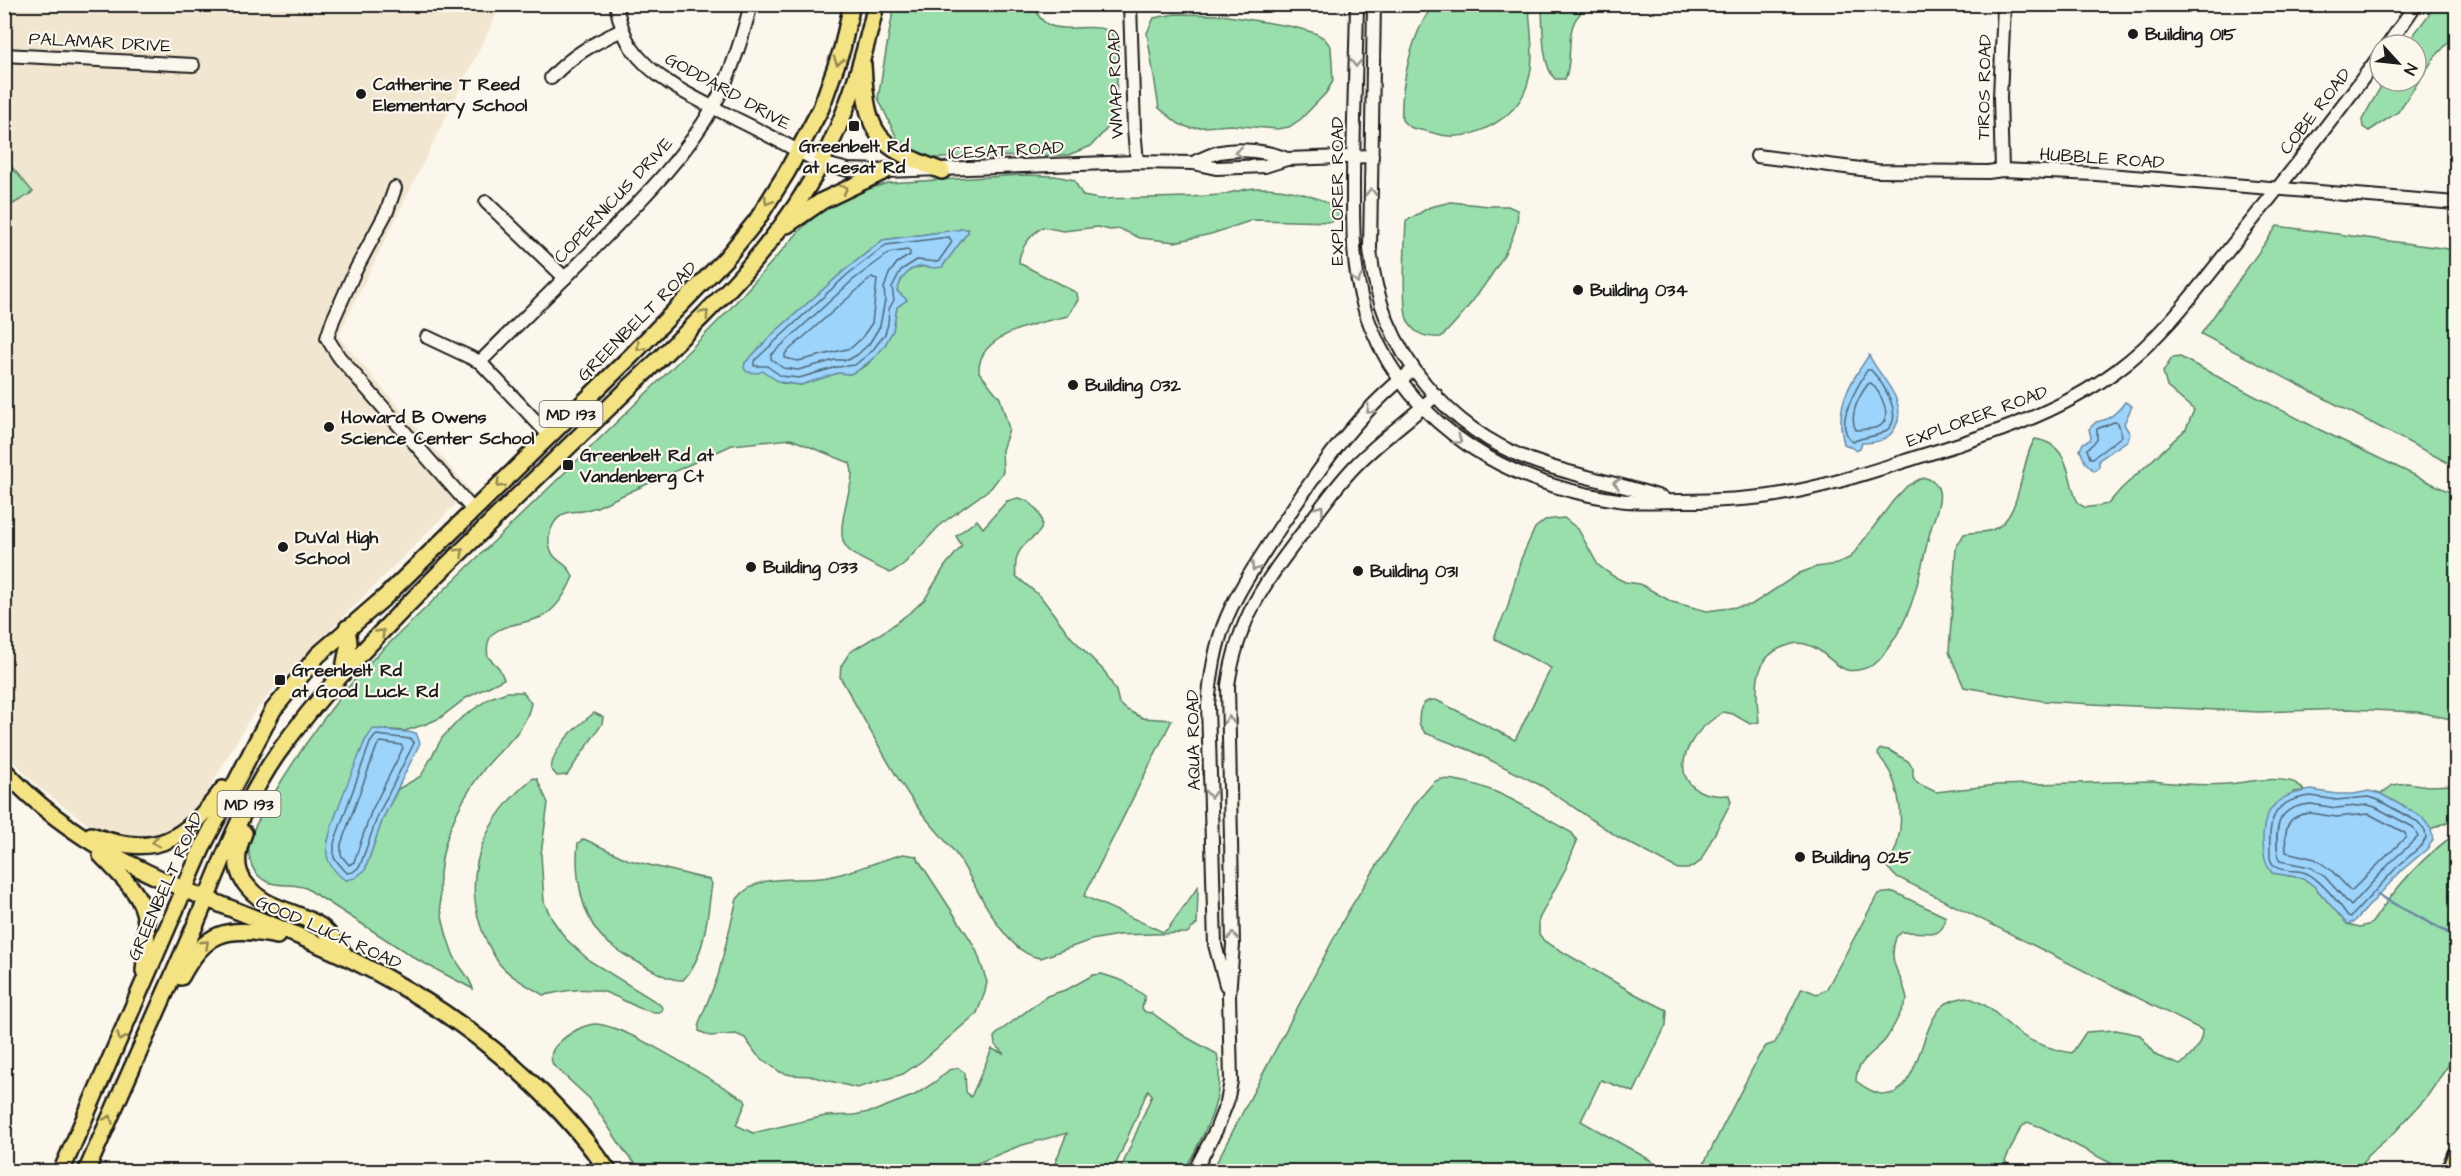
<svg xmlns="http://www.w3.org/2000/svg" width="2461" height="1176" font-family="'Architects Daughter',sans-serif">
<rect width="100%" height="100%" fill="#fbf7ec"/>
<filter id="ink" filterUnits="userSpaceOnUse"><feTurbulence type="fractalNoise" baseFrequency=".0167" numOctaves="2"/><feDisplacementMap in="SourceGraphic" scale="12" xChannelSelector="R" yChannelSelector="G"/><feConvolveMatrix kernelMatrix="1 2 1 2 8 2 1 2 1" color-interpolation-filters="sRGB"/></filter>
<g filter="url(#ink)">
<polygon fill="#f1e6d0" points="4,5 501,5 338,336 470,490 303,657 271,692 251,717 194,814 183,823 150,836 114,835 92,827 38,787 5,752"/>
<g fill="#98dfac" stroke="#5a7e64" stroke-width="1.5" fill-rule="evenodd">
<path d="M1435 4 1529 5C1530 34 1537 63 1525 91 1513 118 1478 138 1449 136 1442 136 1434 133 1426 131 1416 129 1409 129 1402 120 1400 87 1412 29 1435 4Z"/>
<path d="M894 5H1034C1048 54 1108 3 1119 47L1115 112 1111 124 1091 146 1068 155 934 158 912 151 897 138 878 98Z"/>
<path d="M1542 5H1581L1580 14C1564 29 1574 60 1565 79H1555C1541 65 1543 25 1542 5Z"/>
<polygon points="2436,5 2456,5 2456,34 2435,57 2398,112 2369,131 2363,127 2362,120 2384,81 2416,81 2416,45 2406,45"/>
<polygon points="1175,14 1222,15 1294,27 1315,33 1324,38 1331,47 1333,81 1326,93 1301,119 1289,127 1277,129 1231,125 1190,128 1179,124 1159,108 1147,33 1154,18"/>
<polygon points="4,158 33,192 5,209 4,209"/>
<path d="M1022 175 1055 176 1074 180 1083 196 1099 199C1139 197 1180 199 1219 195 1231 193 1243 189 1255 188 1281 187 1318 194 1339 210V215L1332 222 1253 220 1211 234 1175 242 1140 238 1120 229 1110 230 1098 227 1063 231 1043 227C1031 234 1019 249 1019 263L1077 293 1078 300 1068 316C1039 323 977 333 979 372L1000 398 1009 429 1002 450 1003 472 991 488 941 524 903 565 890 573C840 549 835 550 848 495 851 483 854 475 850 463L791 439 732 445 597 507C592 508 588 510 583 511 579 512 573 511 569 512 551 517 543 541 554 556 561 564 569 565 573 577 567 591 559 606 545 615 524 628 481 619 488 657L499 668 504 679 466 698 440 718 426 724 405 731 380 729 365 741 328 841 335 870 346 880 365 870 383 818 398 789 421 776 442 738 460 719 490 698 507 692H523L531 703C525 733 502 746 484 769 441 825 426 887 453 954 458 967 470 976 473 989L418 960 306 888C289 881 271 891 256 873 251 867 248 855 249 847 250 831 262 815 269 802 298 752 330 707 368 664L666 374 728 311 803 227 823 210 846 196 888 183ZM963 229H968V232L942 267C918 265 905 265 897 291L907 300 897 307 893 330 885 345 866 366 850 374 838 373 801 385 781 383 768 373 745 363 774 333 845 270 883 240Z"/>
<path d="M1451 202 1489 206H1508L1517 210C1524 240 1464 316 1441 337 1427 338 1413 334 1407 319 1402 306 1405 238 1406 221L1430 207Z"/>
<polygon points="2277,226 2456,250 2456,467 2201,334"/>
<path d="M2180 357 2316 428 2456 495V720L2418 712 2347 709 2259 712 2092 704 2043 701 1964 687 1949 652 1956 548 1964 534C1972 532 1984 533 1992 530 2023 519 2019 463 2035 439 2080 445 2064 502 2085 507 2091 508 2102 505 2108 504L2121 489 2186 429 2194 410 2167 387 2163 372 2172 358Z"/>
<path d="M1926 478C1948 486 1938 507 1932 525 1919 569 1917 610 1888 648 1885 652 1881 659 1877 662 1870 668 1855 672 1847 670 1834 666 1825 652 1813 647 1801 641 1794 643 1783 647 1751 659 1756 695 1759 722L1750 724 1733 714 1723 712C1711 720 1699 729 1692 741 1671 775 1692 799 1729 795L1731 802 1700 862 1688 869H1678L1618 837 1542 786 1472 751 1425 733 1419 724C1419 711 1420 699 1436 700L1515 740 1551 668 1495 639V635L1507 609 1521 559 1535 528 1545 520 1564 518 1578 529 1598 565 1613 576 1625 582 1640 584 1672 602 1707 611 1751 605 1800 573 1816 567 1837 564 1851 557 1893 501 1907 486 1920 479Z"/>
<path d="M1018 498C1031 500 1045 514 1041 529 1039 534 1034 536 1031 539 1017 550 1014 559 1016 576L1041 597 1071 637 1105 672 1116 691 1119 703 1127 710 1143 718 1172 720 1084 896 1163 932 1168 929 1198 887 1197 924 1187 933 1118 935 1091 940 1041 958C1004 955 977 885 958 857 946 839 928 823 915 804 887 765 864 718 840 677L841 666 850 652 888 629 913 610 925 599 945 566 962 546 956 536 977 520 983 528 1007 501Z"/>
<path d="M594 713 603 717 602 724 567 775 557 776 551 769C553 746 576 727 594 713Z"/>
<path d="M1882 749 1889 750 1908 761 1913 768V777L1917 783 1936 792 1997 785 2153 781C2178 784 2203 786 2228 784 2248 782 2269 777 2289 781 2296 782 2300 785 2304 791L2293 792 2272 873 2303 878 2315 887 2347 924 2360 927 2371 924C2394 890 2422 856 2456 834V1054L2426 1098 2395 1132 2367 1156 2360 1171H2140L2120 1168 2041 1127 2027 1122 2020 1129 2005 1161 2018 1171 1783 1172 1769 1164 1732 1171H1704L1701 1169 1759 1056 1766 1046 1775 1043 1802 988 1817 994 1826 990 1878 894 1894 892 1946 917C1945 923 1943 930 1936 933L1902 932 1896 937C1886 968 1904 974 1907 1000 1900 1013 1894 1027 1886 1039 1875 1053 1856 1060 1856 1081 1920 1131 1914 1028 1944 1005 1950 1000 1958 999 1966 997 1990 1004 1997 1016 2016 1031 2032 1044 2053 1049 2072 1053L2086 1032 2116 1030 2140 1035 2157 1056 2180 1065C2192 1056 2202 1045 2202 1030L1895 876 1887 867C1891 858 1897 849 1898 840 1905 813 1897 775 1878 755L1879 750Z"/>
<path d="M533 778 537 779 548 803 541 854 544 902 552 919 566 939 590 961 658 1003 663 1008 661 1012C642 1014 622 997 604 992 584 986 563 992 543 995 529 986 508 976 498 962 455 895 473 827 533 778Z"/>
<path d="M1440 779C1487 779 1531 811 1572 833L1577 841 1566 868 1539 919V934L1544 941 1637 995 1667 1010 1666 1025 1634 1092 1601 1080 1581 1121 1650 1160 1659 1167 1660 1171H1212L1347 913 1418 800 1434 782Z"/>
<polygon points="2407,783 2428,786 2456,785 2456,818 2431,829 2422,817 2381,794 2393,785"/>
<path d="M584 839 629 860 710 880 712 884C707 915 706 957 683 980 669 981 657 972 645 966 607 947 588 931 580 889 577 874 576 858 578 843Z"/>
<path d="M903 854 916 856 970 939 977 952 987 982 985 992 977 1013 922 1061 903 1074 857 1088 810 1076 791 1075 780 1072 757 1055 745 1038 736 1034 710 1036 699 1031V1023L718 976 737 899C759 870 798 883 828 877 854 872 878 861 903 854Z"/>
<path d="M1102 974 1123 981 1145 996 1142 1008 1145 1012 1152 1013 1186 1037 1217 1054C1226 1099 1205 1133 1184 1171H1120L1152 1095 1148 1090 1113 1171H1052L1067 1133 1019 1146 958 1171 655 1170 635 1163 627 1155 590 1099 553 1065C549 1055 552 1048 561 1041 568 1034 583 1025 594 1024 625 1023 712 1082 744 1099L746 1103 736 1125 753 1133 825 1116 854 1115 874 1111 915 1095 935 1082 949 1070 958 1068 965 1073 966 1092 971 1097 992 1049 1004 1054 995 1045 994 1037 1000 1031 1047 996 1068 989 1093 975Z"/>
</g>
<g fill="#9cd4fc" stroke="#698aa2" stroke-width="1.5">
<polygon points="963,229 968,229 968,232 942,267 935,268 921,266 910,270 901,280 897,291 907,300 897,307 893,330 885,345 876,356 857,371 850,374 838,373 801,385 779,382 763,371 758,373 747,372 744,368 745,363 774,333 845,270 883,240"/>
<path d="M1869 355C1879 377 1910 401 1895 428 1889 440 1874 443 1862 443L1860 448 1856 450 1844 444C1834 406 1849 385 1869 355Z"/>
<path d="M2125 402 2132 406 2124 424 2130 434 2128 440 2099 460V467L2094 471 2085 462 2080 450 2083 443 2090 440 2091 437 2089 429 2096 422C2109 420 2117 413 2125 402Z"/>
<path d="M373 729 416 733 420 743 383 818 365 870 355 878 346 880C338 876 328 864 327 855 324 834 356 764 365 741Z"/>
<path d="M2311 790 2337 794H2354L2369 791 2381 794 2422 817 2431 829 2433 840 2427 849 2401 871 2354 922 2347 924 2315 887 2303 878 2272 873C2264 863 2264 856 2263 842 2262 808 2279 794 2311 790Z"/>
</g>
<g fill="none" stroke-linecap="round" stroke-linejoin="round">
<g stroke="#4f6676" stroke-width="1.5">
<polygon points="949,237 952,242 938,262 917,260 901,270 892,287 894,300 889,309 888,324 885,334 872,351 855,365 837,367 799,378 781,376 767,366 754,366 754,361 848,274 886,245"/>
<polygon points="907,250 910,252 910,255 897,263 889,274 884,288 885,300 880,326 869,344 857,355 848,360 835,360 798,370 783,368 771,359 771,355 853,280 889,253"/>
<polygon points="872,277 877,280 872,323 861,339 851,348 798,361 785,358 785,354 789,350"/>
<path d="M1867 370H1871C1883 383 1907 419 1884 432 1874 438 1863 436 1853 442 1831 425 1858 387 1867 370Z"/>
<path d="M1871 383C1879 391 1894 416 1880 426 1873 430 1863 429 1856 430 1848 416 1859 396 1868 384Z"/>
<polygon points="2114,422 2118,423 2122,436 2093,458 2090,458 2087,449 2097,440 2097,429"/>
<polygon points="376,735 411,739 414,743 378,815 360,866 353,872 347,873 334,858 334,843 370,743"/>
<polygon points="381,742 401,745 403,748 371,812 354,862 349,865 341,855 341,844 377,746"/>
<path d="M2311 796 2337 800 2368 797 2378 800 2418 822 2425 831 2426 838 2422 845 2397 867 2351 917 2348 916C2338 902 2321 880 2306 873 2297 869 2283 873 2275 866 2269 862 2270 856 2270 849 2268 816 2276 800 2311 796Z"/>
<path d="M2311 804 2336 808 2368 805 2375 807 2413 827 2418 837 2391 862 2351 906 2325 877 2310 867 2280 861 2278 858C2275 828 2275 807 2311 804Z"/>
<path d="M2311 813 2336 817 2369 814 2405 833 2406 837 2351 891 2331 870 2315 859 2286 852C2284 829 2285 815 2311 813Z"/>
</g>
<polyline stroke="#698aa2" stroke-width="3" points="2378,895 2456,937"/>
<defs>
<g id="minor">
<path d="M616 4C619 20 623 34 631 47 655 82 699 100 736 119 765 133 793 148 821 163L848 170 885 171 1137 162 1193 163 1216 168 1265 166 1287 159 1372 156"/>
<polyline points="1130,4 1134,129 1137,162"/>
<path d="M1357 4C1356 65 1353 126 1353 187 1353 235 1352 282 1371 327 1413 430 1511 485 1618 500 1638 503 1661 501 1681 501 1713 501 1744 500 1776 495 1826 487 1873 471 1921 456 1990 435 2057 414 2116 371 2163 337 2198 288 2234 243 2284 181 2333 120 2380 55"/>
<path d="M1374 4 1370 249C1380 352 1449 435 1548 466 1586 478 1625 485 1663 498"/>
<polyline points="2388,45 2416,4"/>
<polyline points="4,55 193,65"/>
<path d="M551 78C572 55 594 43 622 30"/>
<polyline points="1757,156 1877,171 1988,172 2002,170 2096,174 2456,203"/>
<path d="M1193 163C1201 159 1211 154 1220 152 1240 148 1268 151 1287 159"/>
<polyline points="2002,170 2000,97 2004,4"/>
<polyline points="395,188 387,211 354,273 333,320 327,338 339,357 473,510"/>
<polyline points="486,202 565,278"/>
<polyline points="427,337 480,362 549,435"/>
<path d="M480 362C524 318 569 275 612 230 649 192 687 153 713 107 731 76 742 39 751 4"/>
<path d="M1226 985 1215 945 1208 705C1211 675 1215 645 1227 617 1239 589 1257 563 1273 538 1312 479 1355 413 1413 370"/>
<path d="M1194 1172 1216 1130 1227 1102 1231 1081 1229 995 1233 945 1228 685C1238 617 1266 581 1306 528 1322 506 1338 483 1357 464 1382 439 1410 419 1436 395"/>
</g>
<g id="major">
<path d="M863 65C867 137 876 146 942 171"/>
<polyline points="787,225 822,201 885,171"/>
<polyline points="343,673 349,643 347,628"/>
<path d="M4 770C100 875 225 899 348 958 448 1006 544 1079 609 1172"/>
<path d="M244 833C237 849 234 867 244 882 264 911 293 908 320 926 330 933 337 945 345 955"/>
<path d="M91 835C156 859 184 841 223 789"/>
<path d="M101 855C146 901 151 906 144 971"/>
<path d="M181 977C206 930 227 926 277 936"/>
<polyline points="61,1172 204,844 273,710 318,655 385,597 632,355 726,258 757,220 787,172 821,108 842,49 852,4"/>
<path d="M86 1172C123 1088 160 1005 197 921 221 865 242 804 278 753 324 688 381 632 436 576 501 512 567 448 632 385 703 317 777 249 822 161 848 113 864 58 876 4"/>
<polyline points="2449,1172 2456,1154"/>
</g>
</defs>
<use href="#minor" stroke="#1c1c1c" stroke-width="16"/>
<use href="#major" stroke="#1c1c1c" stroke-width="20"/>
<use href="#minor" stroke="#fbf7ec" stroke-width="12"/>
<use href="#major" stroke="#f4e382" stroke-width="15"/>
</g>
<defs><path id="oneway-chevron" d="M-2-3.5L2.5 0L-2 3.5" fill="none" stroke-width="1.6" stroke-linecap="round" stroke-linejoin="round" transform="scale(1.5)"/></defs>
<g stroke="#938954">
<use href="#oneway-chevron" transform="translate(838 61) rotate(108)"/>
<use href="#oneway-chevron" transform="translate(844 189) rotate(-26)"/>
<use href="#oneway-chevron" transform="translate(768 201) rotate(122)"/>
<use href="#oneway-chevron" transform="translate(705 314) rotate(-46)"/>
<use href="#oneway-chevron" transform="translate(640 347) rotate(134)"/>
<use href="#oneway-chevron" transform="translate(500 484) rotate(136)"/>
<use href="#oneway-chevron" transform="translate(460 552) rotate(-44)"/>
<use href="#oneway-chevron" transform="translate(381 633) rotate(-46)"/>
<use href="#oneway-chevron" transform="translate(156 842) rotate(169)"/>
<use href="#oneway-chevron" transform="translate(205 944) rotate(-43)"/>
<use href="#oneway-chevron" transform="translate(121 1037) rotate(113)"/>
<use href="#oneway-chevron" transform="translate(109 1119) rotate(-66)"/>
</g>
<g stroke="#97948e">
<use href="#oneway-chevron" transform="translate(1356 63) rotate(92)"/>
<use href="#oneway-chevron" transform="translate(1239 152) rotate(180)"/>
<use href="#oneway-chevron" transform="translate(1371 192) rotate(-89)"/>
<use href="#oneway-chevron" transform="translate(1357 279) rotate(79)"/>
<use href="#oneway-chevron" transform="translate(1370 410) rotate(135)"/>
<use href="#oneway-chevron" transform="translate(1458 440) rotate(36)"/>
<use href="#oneway-chevron" transform="translate(1617 483) rotate(-166)"/>
<use href="#oneway-chevron" transform="translate(1320 509) rotate(-53)"/>
<use href="#oneway-chevron" transform="translate(1255 567) rotate(123)"/>
<use href="#oneway-chevron" transform="translate(1229 720) rotate(-91)"/>
<use href="#oneway-chevron" transform="translate(1211 794) rotate(88)"/>
<use href="#oneway-chevron" transform="translate(1233 936) rotate(-91)"/>
</g>
</g>
<g fill="#1c1c1c" stroke="#fbf7ec" stroke-width="2">
<circle cx="2133" cy="34" r="6"/>
<circle cx="361" cy="94" r="6"/>
<rect x="848" y="120" width="12" height="12" rx="3"/>
<circle cx="1578" cy="290" r="6"/>
<circle cx="1073" cy="385" r="6"/>
<circle cx="329" cy="427" r="6"/>
<rect x="562" y="459" width="12" height="12" rx="3"/>
<circle cx="283" cy="547" r="6"/>
<circle cx="751" cy="567" r="6"/>
<circle cx="1358" cy="571" r="6"/>
<rect x="274" y="674" width="12" height="12" rx="3"/>
<circle cx="1800" cy="857" r="6"/>
</g>
<g text-anchor="middle" stroke-width="4.5" stroke-linejoin="round" paint-order="stroke">
<g fill="#fbf7ec" stroke="#5f5e5a" stroke-width="1.5">
<rect x="539.5" y="401" width="63" height="26" rx="4.5"/>
<rect x="217.5" y="791" width="63" height="26" rx="4.5"/>
</g>
<g font-size="16" font-weight="bold" fill="#1c1c1c">
<text x="571" y="420">MD 193</text>
<text x="249" y="810">MD 193</text>
</g>
<g font-size="18" font-weight="bold" fill="#1c1c1c" stroke="#fbf7ec" text-anchor="start">
<text x="2145" y="40">Building 015</text>
<text x="373" y="90">Catherine T Reed<tspan x="373" dy="21">Elementary School</tspan></text>
<text x="854" y="152" text-anchor="middle">Greenbelt Rd<tspan x="854" dy="21">at Icesat Rd</tspan></text>
<text x="1590" y="296">Building 034</text>
<text x="1085" y="391">Building 032</text>
<text x="341" y="423">Howard B Owens<tspan x="341" dy="21">Science Center School</tspan></text>
<text x="580" y="461">Greenbelt Rd at<tspan x="580" dy="21">Vandenberg Ct</tspan></text>
<text x="295" y="543">DuVal High<tspan x="295" dy="21">School</tspan></text>
<text x="763" y="573">Building 033</text>
<text x="1370" y="577">Building 031</text>
<text x="292" y="676">Greenbelt Rd<tspan x="292" dy="21">at Good Luck Rd</tspan></text>
<text x="1812" y="863">Building 025</text>
</g>
<g font-size="18" fill="#1c1c1c" stroke="#fbf7ec">
<text transform="translate(100 42) rotate(3)" y="6">PALAMAR DRIVE</text>
<text transform="translate(1115 84) rotate(-92)" y="6">WMAP ROAD</text>
<text transform="translate(1984 87) rotate(-89)" y="6">TIROS ROAD</text>
<text transform="translate(728 91) rotate(29)" y="6">GODDARD DRIVE</text>
<text transform="translate(2315 111) rotate(-52)" y="6">COBE ROAD</text>
<text transform="translate(1006 150) rotate(-3)" y="6">ICESAT ROAD</text>
<text transform="translate(2102 158) rotate(4)" y="6">HUBBLE ROAD</text>
<text transform="translate(1337 191) rotate(-90)" y="6">EXPLORER ROAD</text>
<text transform="translate(613 200) rotate(-47)" y="6">COPERNICUS DRIVE</text>
<text transform="translate(637 321) rotate(-45)" y="6">GREENBELT ROAD</text>
<text transform="translate(1977 416) rotate(-20)" y="6">EXPLORER ROAD</text>
<text transform="translate(1193 740) rotate(-91)" y="6">AQUA ROAD</text>
<text transform="translate(165 886) rotate(-66)" y="6">GREENBELT ROAD</text>
<text transform="translate(329 932) rotate(24)" y="6">GOOD LUCK ROAD</text>
</g>
</g>
<rect width="2461" height="1176" fill="none" stroke="#fbf7ec" stroke-width="24"/>
<rect x="12" y="12" width="2437" height="1152" fill="none" stroke="#1c1c1c" stroke-width="2" filter="url(#ink)"/>
<g transform="translate(2398 63) rotate(117)"><circle r="28" fill="#fbf7ec" stroke="#a29f99" stroke-width="1.5"/>
<path d="M0-4.5L10 22L0 15L-10 22Z" fill="#1c1c1c"/>
<text y="-9" font-size="16" font-weight="bold" text-anchor="middle" fill="#1c1c1c">N</text>
</g>
</svg>
